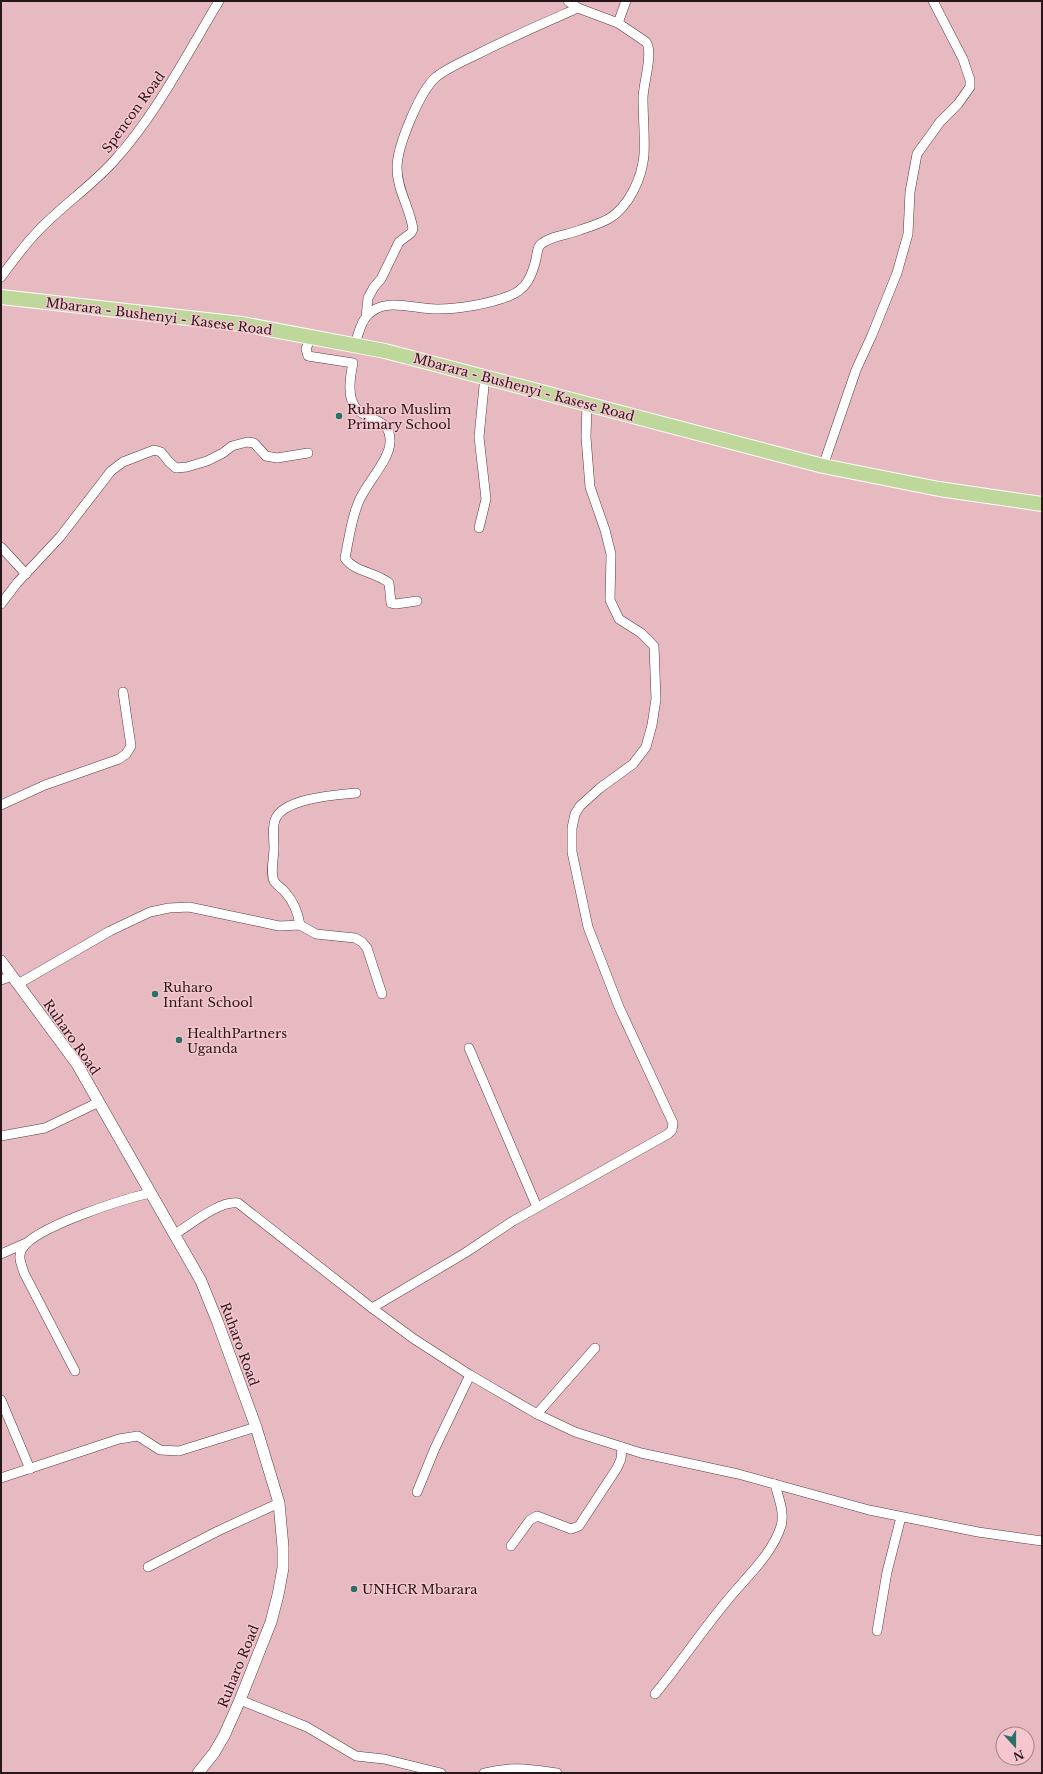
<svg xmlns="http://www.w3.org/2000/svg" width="1043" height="1774" font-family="'Libre Baskerville',serif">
<rect width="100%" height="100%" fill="#e7b9c0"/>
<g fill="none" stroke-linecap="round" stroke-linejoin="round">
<defs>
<g id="minor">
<polyline points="568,1 578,8"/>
<polyline points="618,23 626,1"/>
<path d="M1 277C13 261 25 244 39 230 62 206 90 187 113 162 156 115 186 56 219 1"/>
<path d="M311 337 306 349 308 356 353 363C350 377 346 400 358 410 370 422 391 418 390 442 390 459 366 484 359 501 351 519 349 539 345 558 354 572 376 572 389 583L391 603 396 604 417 601"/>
<path d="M354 345C358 337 360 324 366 317 383 295 415 310 438 309 459 309 489 304 509 296 526 290 532 276 536 259 537 254 537 249 540 245 549 236 568 235 580 230 589 227 602 223 610 218 629 206 642 178 644 155 645 136 643 117 643 98 643 84 654 52 646 42L618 23 578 8C544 23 509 38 476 55 463 61 448 68 436 77 420 91 397 146 397 168 397 190 410 208 413 229L411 233 399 242 381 279 374 287 368 298 366 317"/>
<polyline points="823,466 856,370 872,335 897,273 908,234 910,192 917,154 940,122 958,104 970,87 970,80 963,59 933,1"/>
<polyline points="479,528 486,499 479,437 485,376"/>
<polyline points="1,547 26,574"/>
<polyline points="1,604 17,583 60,537 111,471 123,462 154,450 161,452 169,462 176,468 187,467 207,461 223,453 232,446 247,442 254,443 266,456 277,458 308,453"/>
<polyline points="1,805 45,785 119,759 126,754 131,746 123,692"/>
<path d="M300 925C298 912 294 902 285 892 282 888 277 886 274 881 270 873 274 857 274 848 274 839 272 829 275 820 283 798 336 795 356 793"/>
<polyline points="1,980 12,976"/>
<polyline points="18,984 110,931 150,912 169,908 189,907 279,926 300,925 316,934 355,938 362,942 367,948 382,994"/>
<polyline points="469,1048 537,1207"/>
<polyline points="1,1136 45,1128 99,1102"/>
<path d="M175 1234C190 1225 220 1200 238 1203L372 1308 465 1253 513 1221 668 1134 672 1130 673 1123 619 1007 588 927 572 852V828L575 814 580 806 600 788 633 764 646 747 652 725 656 699 654 646 641 633 619 619 610 600 611 554 605 530 590 487 586 437 587 403"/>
<polyline points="1,1254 26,1243"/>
<polyline points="372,1308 414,1339 470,1375 537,1414 575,1432 641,1453 738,1474 869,1510 978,1532 1042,1541"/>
<path d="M75 1371 24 1273C22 1265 17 1257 22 1249 34 1227 124 1199 150 1193"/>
<polyline points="1,1400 30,1469"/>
<polyline points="537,1414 595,1348"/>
<polyline points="1,1478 119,1439 138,1436 160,1450 179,1451 256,1427"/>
<polyline points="417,1492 435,1448 470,1375"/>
<polyline points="511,1546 530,1520 537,1516 571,1529 579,1526 617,1468 621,1459 622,1447"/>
<polyline points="148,1567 218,1531 279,1503"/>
<polyline points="877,1631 887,1572 901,1517"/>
<path d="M655 1694C680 1664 701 1632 726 1602 745 1578 772 1555 781 1526 785 1512 778 1497 775 1484"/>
<polyline points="240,1700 307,1727 356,1756 384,1759 441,1773"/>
<path d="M484 1773C512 1766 528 1769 557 1773"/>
</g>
<polyline id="tertiary" points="1,961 77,1064 201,1281 218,1323 256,1427 279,1503 283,1547 283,1568 278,1595 271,1622 240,1700 224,1736 214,1753 198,1773"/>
<polyline id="primary" points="1,297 242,324 385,351 823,466 939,489 1042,504"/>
</defs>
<use href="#minor" stroke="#5f3a41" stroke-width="10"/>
<use href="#tertiary" stroke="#5f3a41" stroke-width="12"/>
<use href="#primary" stroke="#fff" stroke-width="16"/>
<use href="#minor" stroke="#fff" stroke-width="9"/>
<use href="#tertiary" stroke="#fff" stroke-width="11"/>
<use href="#primary" stroke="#bed79b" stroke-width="14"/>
</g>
<g fill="#28716b" stroke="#f5c6cd" stroke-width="1.5">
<circle cx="339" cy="416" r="4"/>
<circle cx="155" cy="994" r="4"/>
<circle cx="179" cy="1040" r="4"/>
<circle cx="354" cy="1589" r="4"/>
</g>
<g text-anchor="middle" stroke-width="3" stroke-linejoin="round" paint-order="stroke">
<g font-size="13" fill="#27171a" stroke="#f5c6cd">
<text transform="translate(133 112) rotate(-54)" y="5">Spencon Road</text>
<text transform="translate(159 316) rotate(7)" y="5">Mbarara - Bushenyi - Kasese Road</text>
<text transform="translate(524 387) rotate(15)" y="5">Mbarara - Bushenyi - Kasese Road</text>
<text transform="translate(72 1037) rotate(55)" y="5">Ruharo Road</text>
<text transform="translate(240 1344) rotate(70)" y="5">Ruharo Road</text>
<text transform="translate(238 1666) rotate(-68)" y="5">Ruharo Road</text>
</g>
<g font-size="13" fill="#27171a" stroke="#f5c6cd" text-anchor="start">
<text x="347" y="414">Ruharo Muslim<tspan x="347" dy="15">Primary School</tspan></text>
<text x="163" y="992">Ruharo<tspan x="163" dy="15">Infant School</tspan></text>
<text x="187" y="1038">HealthPartners<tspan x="187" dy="15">Uganda</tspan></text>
<text x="362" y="1594">UNHCR Mbarara</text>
</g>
</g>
<rect width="1043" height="1774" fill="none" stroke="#27171a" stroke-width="4"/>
<g transform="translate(1015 1746) rotate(159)"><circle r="19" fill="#f5c6cd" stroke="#a38085"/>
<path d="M0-3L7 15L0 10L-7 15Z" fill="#28716b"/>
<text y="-6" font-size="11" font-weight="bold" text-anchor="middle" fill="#27171a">N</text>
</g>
</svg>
